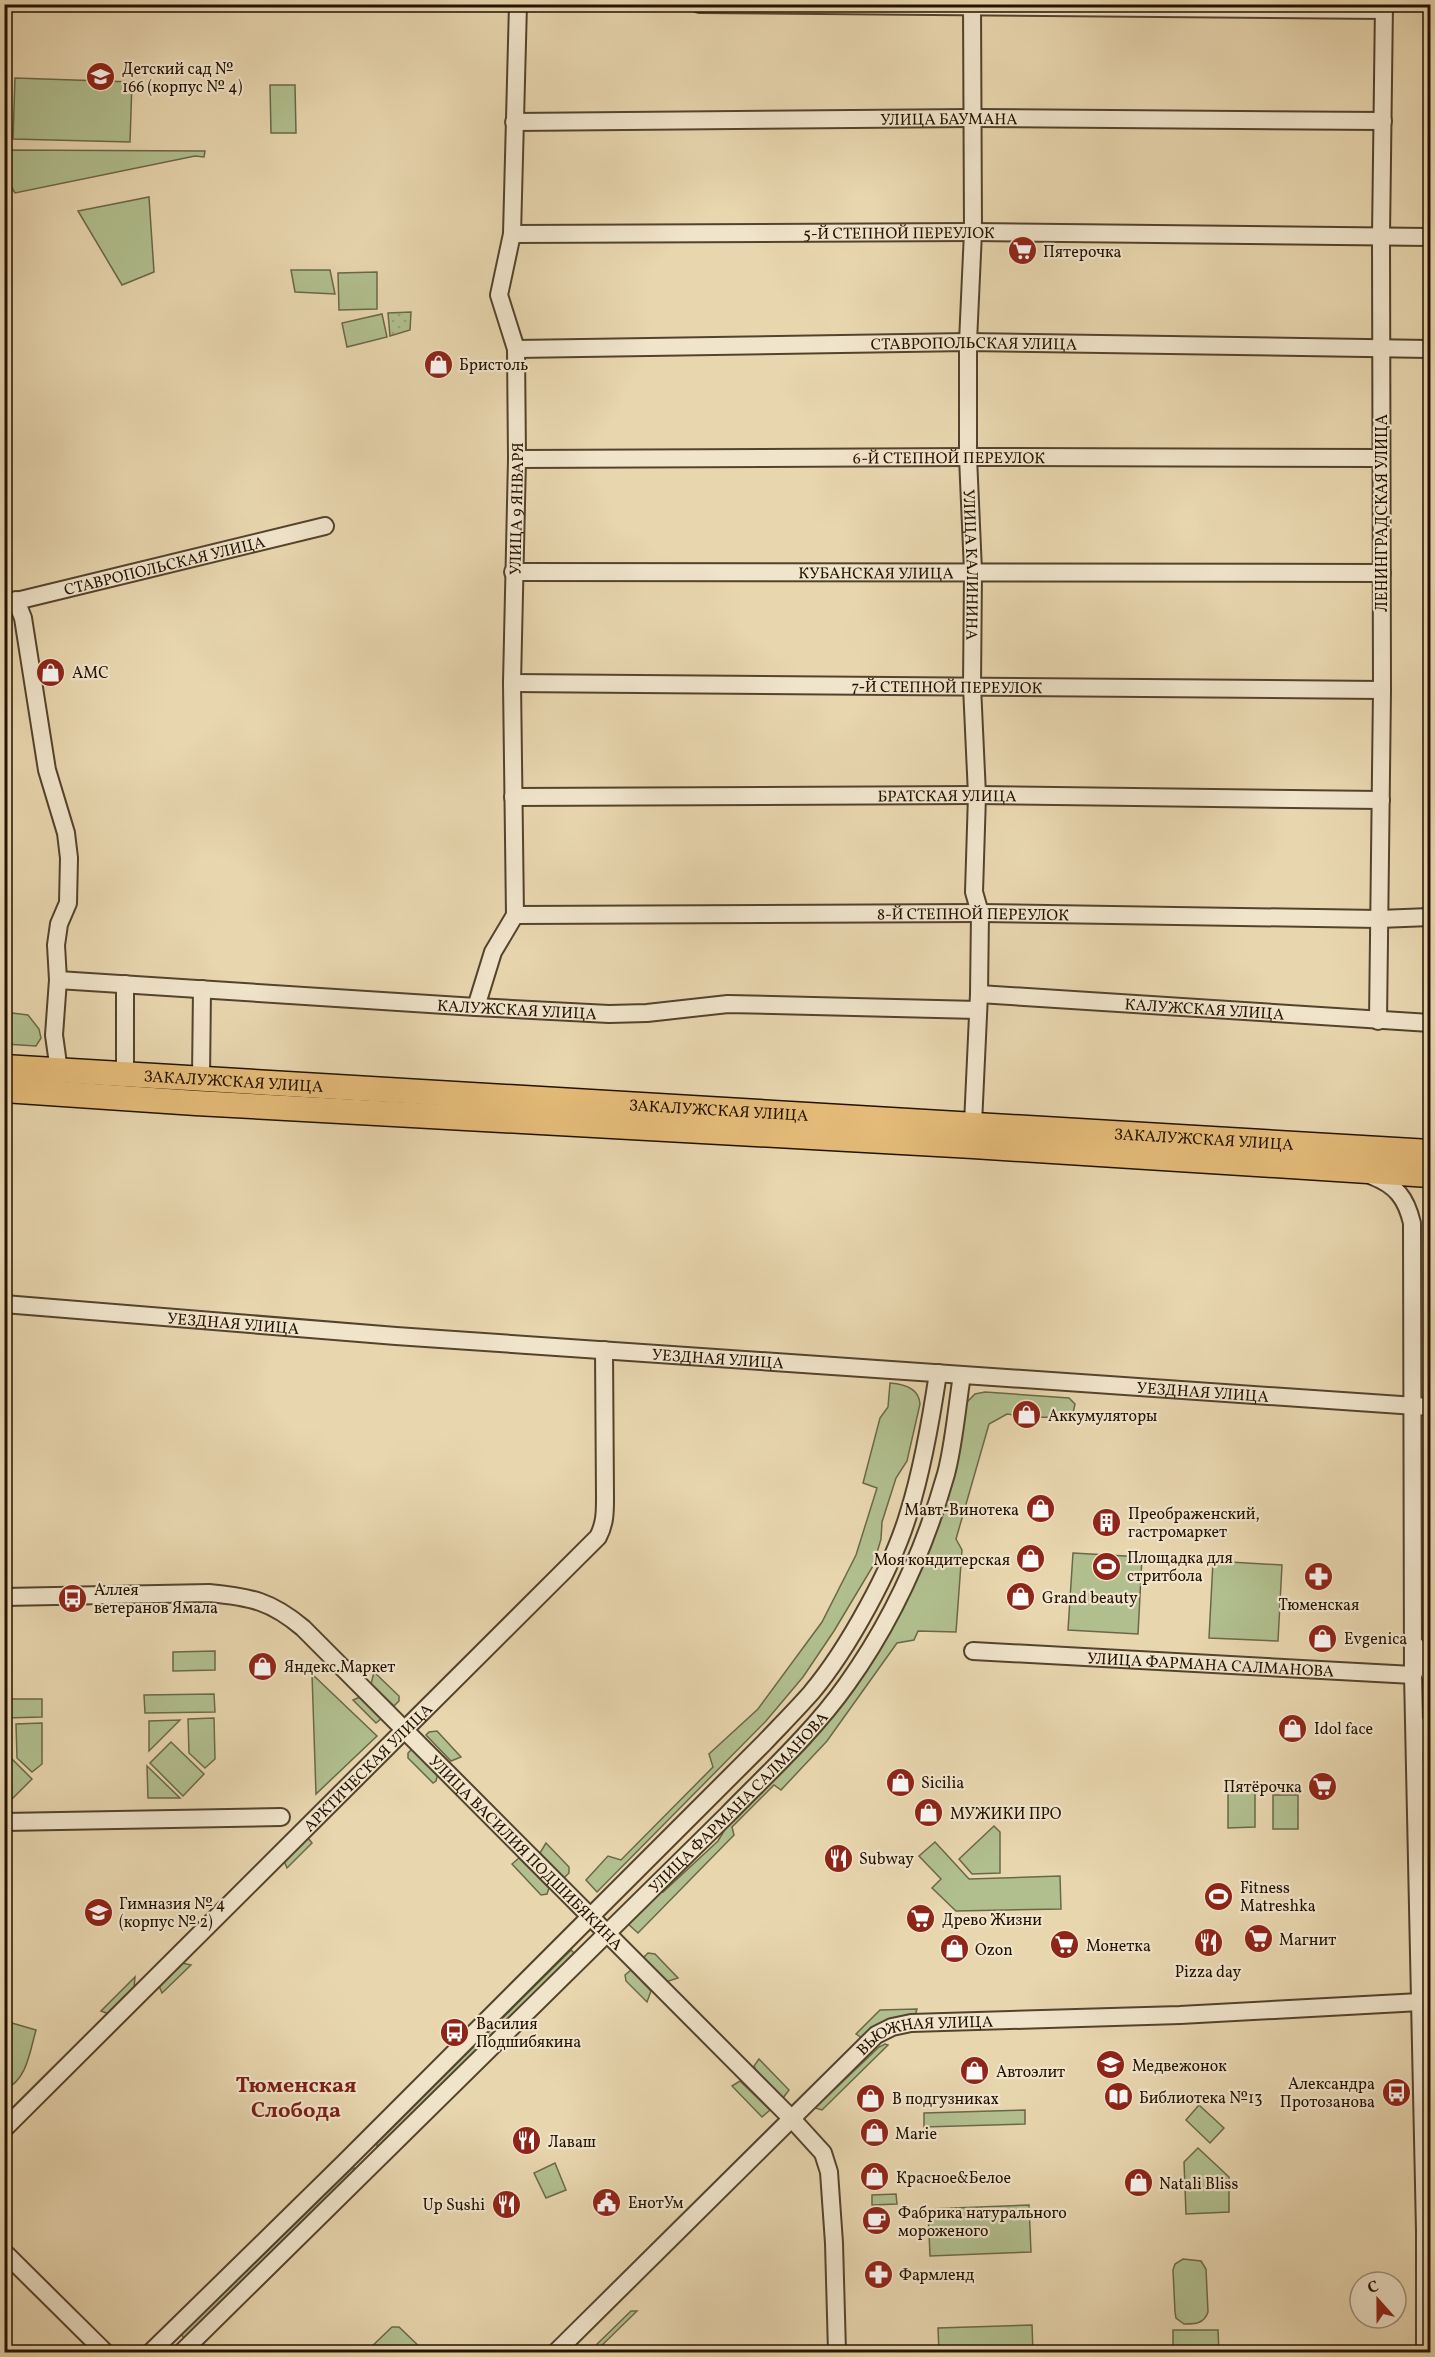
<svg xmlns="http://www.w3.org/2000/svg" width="1435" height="2357" font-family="Vollkorn,serif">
<defs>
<pattern id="garden-dots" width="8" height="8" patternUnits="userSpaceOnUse" patternTransform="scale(1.5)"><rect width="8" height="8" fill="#b1bf8f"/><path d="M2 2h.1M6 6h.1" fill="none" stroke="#98a37a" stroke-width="1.8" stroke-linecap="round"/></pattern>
</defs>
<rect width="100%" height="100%" fill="#e8d6af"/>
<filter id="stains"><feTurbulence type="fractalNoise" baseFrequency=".00333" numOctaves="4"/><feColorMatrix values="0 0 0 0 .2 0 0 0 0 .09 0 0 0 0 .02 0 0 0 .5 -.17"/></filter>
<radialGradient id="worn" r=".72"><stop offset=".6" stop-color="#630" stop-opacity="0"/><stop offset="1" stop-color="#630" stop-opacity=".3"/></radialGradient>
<g fill="#b1bf8f" stroke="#6a6848" stroke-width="1.5">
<polygon points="15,78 132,82 130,142 13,139"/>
<polygon points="270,85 295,85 296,133 271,133"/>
<polygon points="5,150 205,151 204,157 195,156 15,193 7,180"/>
<polygon points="149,197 154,272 122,285 78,211"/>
<polygon points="291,270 330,270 335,294 295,292"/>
<polygon points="377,272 377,309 339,310 338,273"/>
<polygon points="382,314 387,337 347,347 342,323"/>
<polygon points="4,1012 28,1015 39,1029 41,1038 36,1046 5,1044"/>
<path d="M890 1383C904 1384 919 1388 920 1404L907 1461 896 1478 882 1522 881 1539 873 1566 834 1631 803 1677 766 1721 597 1892 586 1880 608 1856 621 1860 713 1767 709 1754 758 1709 822 1622 856 1555 877 1488 863 1483 880 1418 888 1407Z"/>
<polygon points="985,1392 1069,1398 1075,1404 1072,1418 1035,1417 1035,1413 1022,1412 1022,1416 1007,1414 989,1424 956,1539 962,1550 956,1632 918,1631 914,1640 897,1643 827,1741 781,1790 774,1785 732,1827 734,1835 638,1933 626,1922 656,1893 663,1892 718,1841 730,1821 874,1655 965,1404 975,1394"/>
<polygon points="1073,1553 1142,1557 1138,1634 1068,1630"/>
<polygon points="1213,1561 1282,1565 1278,1641 1209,1638"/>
<polygon points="215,1651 215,1670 173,1671 173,1652"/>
<polygon points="374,1672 399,1696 399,1701 394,1706 371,1684"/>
<polygon points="312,1674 377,1736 316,1794"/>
<polygon points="214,1694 215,1712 145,1713 144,1695"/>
<polygon points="360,1697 382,1718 376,1723 353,1700"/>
<polygon points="5,1699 42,1699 42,1717 5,1718"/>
<polygon points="214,1718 215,1759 205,1768 189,1753 188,1719"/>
<polygon points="180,1720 149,1751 149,1721"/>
<polygon points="42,1723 42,1764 32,1772 17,1758 16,1724"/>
<polygon points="437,1731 461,1757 451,1761 426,1735 429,1732"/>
<polygon points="171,1742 204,1774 183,1796 150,1763"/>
<polygon points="412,1749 438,1773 436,1781 433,1783 408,1758 408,1753"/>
<polygon points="5,1752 32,1779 11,1800 5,1794"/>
<polygon points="147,1766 180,1798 148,1798"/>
<polygon points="1228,1783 1255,1783 1255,1827 1228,1828"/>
<rect x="1273" y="1795" width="25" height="34"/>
<polygon points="994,1826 1000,1832 1000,1873 972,1874 959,1859"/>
<polygon points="308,1838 312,1843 287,1868 284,1861"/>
<polygon points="935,1842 969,1879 1060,1876 1061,1909 956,1911 932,1888 941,1879 919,1856"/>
<polygon points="546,1843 569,1867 569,1873 564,1878 540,1853"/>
<polygon points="519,1858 549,1888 547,1894 541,1895 512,1864"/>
<polygon points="571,1950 574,1953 380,2147 377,2147 377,2143"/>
<polygon points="648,1953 655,1954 678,1978 666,1982 643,1958"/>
<polygon points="182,1963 191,1965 162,1993 159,1986"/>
<polygon points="631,1970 651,1991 647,2002 626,1981 625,1975"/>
<polygon points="135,1977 134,1988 109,2014 101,2011"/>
<polygon points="917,2009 915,2016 862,2038 856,2034 880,2010"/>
<path d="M5 2021 36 2030C30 2050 27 2081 5 2089Z"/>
<polygon points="885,2044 888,2045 822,2110 815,2108 879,2047"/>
<polygon points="759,2059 789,2090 783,2098 756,2070 754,2066"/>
<polygon points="740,2081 770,2110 762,2117 732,2086"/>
<polygon points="1199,2105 1224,2128 1210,2143 1186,2120"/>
<polygon points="1025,2110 1025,2124 924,2127 924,2113"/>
<polygon points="1198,2148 1229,2177 1229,2212 1186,2214 1184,2162"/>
<polygon points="555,2163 566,2190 546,2198 534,2173"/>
<polygon points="354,2168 354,2172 184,2338 181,2334 351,2169"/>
<polygon points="896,2194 897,2204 872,2205 872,2195"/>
<polygon points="1029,2205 1031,2252 930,2256 928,2209"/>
<path d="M1183 2259 1201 2261 1206 2269 1208 2312C1204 2324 1195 2324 1184 2324L1176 2318 1175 2312 1173 2270 1175 2264Z"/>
<polygon points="631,2311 637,2311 595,2352 592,2349"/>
<polygon points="1032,2325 1033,2352 939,2352 938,2328"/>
<polygon points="392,2327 399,2327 425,2352 366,2352"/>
<polygon points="1173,2330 1218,2330 1219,2352 1173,2352"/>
</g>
<polygon fill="url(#garden-dots)" stroke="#6a6848" stroke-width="1.5" points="411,312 410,330 390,336 388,313"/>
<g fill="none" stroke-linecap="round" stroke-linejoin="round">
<defs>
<g id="minor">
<polyline points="699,4 1384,10"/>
<path id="s1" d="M972 4 973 232 968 342V457L973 571 972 686 977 795 974 892 980 913 979 994 973 1124"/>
<path id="s2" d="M514 122 972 118 1383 121"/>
<path id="s3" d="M512 234 973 232 1430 237"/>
<path id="s4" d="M516 349 968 342 1430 349"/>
<path id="s5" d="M517 459 968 457 1380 458"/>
<path id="s6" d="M513 572 1382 573"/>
<polyline points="16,600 23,618 47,770 66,833 69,858 68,903 59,924 56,945 58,980 54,1035 59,1071"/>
<path id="s7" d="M4 604 325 526"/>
<path id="s8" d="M512 683 1382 690"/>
<path id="s9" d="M513 797 977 795 1381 800"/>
<path id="s10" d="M515 915 980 913 1379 919 1430 917"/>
<path id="s11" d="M58 980 476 1007 609 1014 647 1013 728 1004 978 1010"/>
<path id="s12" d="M979 994 1430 1023"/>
<path id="s13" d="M476 1007 493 952 515 915 512 683 517 459 516 349 499 295 512 234 518 4"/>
<polyline points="1378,1021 1382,690 1381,236 1384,4"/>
<polyline points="125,1074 125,984"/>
<polyline points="201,1078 202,989"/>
<path d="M1372 1176C1396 1185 1406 1198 1412 1223L1413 1675 1425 2231V2352"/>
<path id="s14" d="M4 1304 396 1336 1430 1407"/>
<path id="s15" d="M4 1597 209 1593C251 1597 271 1601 303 1628L792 2119 823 2153 829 2172 834 2243 837 2352"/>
<polyline points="1416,1646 1430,1675"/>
<path id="s16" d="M973 1651 1413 1675"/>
<polyline points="1417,1748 1424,1731 1430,1722"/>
<polyline points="4,1822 281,1817"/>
<path id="s17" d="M4 2129 598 1537C605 1524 605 1512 605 1498L604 1350"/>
<polyline points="4,2252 105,2352"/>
<path d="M151 2352 344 2163 764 1743C780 1726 796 1710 811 1693 848 1649 893 1567 909 1512 923 1467 931 1420 938 1373"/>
<path id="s18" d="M182 2352 727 1815C768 1773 813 1732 847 1684 892 1621 925 1548 946 1474 954 1444 957 1406 962 1375"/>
<path id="s19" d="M556 2352 876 2035 892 2027 911 2023 1180 2015 1420 2002"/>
</g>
<g id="highway">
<path id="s20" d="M4 1067 1430 1152"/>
<polyline points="4,1090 196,1103 973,1146 1430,1175"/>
</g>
</defs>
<use href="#minor" stroke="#54432c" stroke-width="20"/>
<use href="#highway" stroke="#231200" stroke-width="27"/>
<use href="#minor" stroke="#f0e4cb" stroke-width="16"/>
<use href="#highway" stroke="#e4bb78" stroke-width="24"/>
</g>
<defs>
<symbol id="school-disc" viewBox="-11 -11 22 22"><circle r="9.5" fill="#8f2418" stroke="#f0e4cb"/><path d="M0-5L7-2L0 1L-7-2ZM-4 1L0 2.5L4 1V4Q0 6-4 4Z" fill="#fff"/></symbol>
<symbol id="supermarket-disc" viewBox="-11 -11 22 22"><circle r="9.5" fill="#8f2418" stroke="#f0e4cb"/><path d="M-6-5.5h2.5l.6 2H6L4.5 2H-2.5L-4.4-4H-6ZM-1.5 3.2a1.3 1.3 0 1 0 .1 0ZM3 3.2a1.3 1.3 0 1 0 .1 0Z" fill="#fff"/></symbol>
<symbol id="shop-disc" viewBox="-11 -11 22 22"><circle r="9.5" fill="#8f2418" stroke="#f0e4cb"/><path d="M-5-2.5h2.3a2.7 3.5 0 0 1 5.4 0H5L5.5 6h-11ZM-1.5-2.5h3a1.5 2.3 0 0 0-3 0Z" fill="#fff"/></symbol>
<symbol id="building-disc" viewBox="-11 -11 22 22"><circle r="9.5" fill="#8f2418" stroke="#f0e4cb"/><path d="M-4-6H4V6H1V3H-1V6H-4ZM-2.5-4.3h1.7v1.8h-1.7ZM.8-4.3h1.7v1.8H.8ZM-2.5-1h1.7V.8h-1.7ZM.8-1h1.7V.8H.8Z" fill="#fff"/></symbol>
<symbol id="stadium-disc" viewBox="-11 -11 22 22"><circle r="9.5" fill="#8f2418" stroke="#f0e4cb"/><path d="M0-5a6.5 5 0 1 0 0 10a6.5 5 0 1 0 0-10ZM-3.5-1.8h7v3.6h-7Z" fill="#fff"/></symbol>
<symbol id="pharmacy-disc" viewBox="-11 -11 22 22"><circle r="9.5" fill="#8f2418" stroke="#f0e4cb"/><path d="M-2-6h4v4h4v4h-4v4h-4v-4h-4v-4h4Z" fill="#fff"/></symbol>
<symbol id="bus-disc" viewBox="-11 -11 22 22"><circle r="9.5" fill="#8f2418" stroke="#f0e4cb"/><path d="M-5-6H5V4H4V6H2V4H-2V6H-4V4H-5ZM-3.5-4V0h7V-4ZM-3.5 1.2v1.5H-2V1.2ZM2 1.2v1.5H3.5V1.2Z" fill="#fff"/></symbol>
<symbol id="restaurant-disc" viewBox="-11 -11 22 22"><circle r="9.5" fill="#8f2418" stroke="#f0e4cb"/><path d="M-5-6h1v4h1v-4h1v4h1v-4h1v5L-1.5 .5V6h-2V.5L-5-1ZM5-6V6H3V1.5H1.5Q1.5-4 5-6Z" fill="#fff"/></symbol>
<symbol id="library-disc" viewBox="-11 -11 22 22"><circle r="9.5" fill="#8f2418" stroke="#f0e4cb"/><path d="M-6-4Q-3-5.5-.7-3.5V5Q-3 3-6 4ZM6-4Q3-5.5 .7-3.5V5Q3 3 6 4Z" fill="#fff"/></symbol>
<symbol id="civic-disc" viewBox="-11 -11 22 22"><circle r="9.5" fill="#8f2418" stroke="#f0e4cb"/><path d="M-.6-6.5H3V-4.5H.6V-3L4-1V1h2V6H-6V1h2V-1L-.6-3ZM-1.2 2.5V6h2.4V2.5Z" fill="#fff"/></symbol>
<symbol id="cafe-disc" viewBox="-11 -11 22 22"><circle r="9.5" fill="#8f2418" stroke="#f0e4cb"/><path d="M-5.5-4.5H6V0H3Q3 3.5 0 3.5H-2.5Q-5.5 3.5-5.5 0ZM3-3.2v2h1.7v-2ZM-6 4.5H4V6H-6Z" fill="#fff"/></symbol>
</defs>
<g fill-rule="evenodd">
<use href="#school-disc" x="84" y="60" width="33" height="33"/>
<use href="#supermarket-disc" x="1006" y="234" width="33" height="33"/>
<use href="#shop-disc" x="422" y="348" width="33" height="33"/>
<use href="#shop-disc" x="34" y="656" width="33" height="33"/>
<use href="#shop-disc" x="1010" y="1398" width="33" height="33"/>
<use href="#shop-disc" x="1024" y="1492" width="33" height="33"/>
<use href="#building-disc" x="1090" y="1506" width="33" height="33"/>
<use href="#shop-disc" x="1014" y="1542" width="33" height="33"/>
<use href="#stadium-disc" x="1090" y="1550" width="33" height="33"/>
<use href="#pharmacy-disc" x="1302" y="1560" width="33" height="33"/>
<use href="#shop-disc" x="1004" y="1580" width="33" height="33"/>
<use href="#bus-disc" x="56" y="1582" width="33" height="33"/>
<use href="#shop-disc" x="1306" y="1622" width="33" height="33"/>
<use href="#shop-disc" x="246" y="1650" width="33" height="33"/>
<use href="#shop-disc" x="1276" y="1712" width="33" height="33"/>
<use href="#shop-disc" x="884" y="1766" width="33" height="33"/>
<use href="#supermarket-disc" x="1306" y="1770" width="33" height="33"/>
<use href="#shop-disc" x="912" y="1796" width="33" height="33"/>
<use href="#restaurant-disc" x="822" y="1842" width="33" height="33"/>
<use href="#stadium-disc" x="1202" y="1880" width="33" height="33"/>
<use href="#school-disc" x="82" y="1896" width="33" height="33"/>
<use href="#supermarket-disc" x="904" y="1902" width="33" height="33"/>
<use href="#supermarket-disc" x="1242" y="1922" width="33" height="33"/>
<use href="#restaurant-disc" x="1192" y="1926" width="33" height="33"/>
<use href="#supermarket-disc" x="1048" y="1928" width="33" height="33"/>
<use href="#shop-disc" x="938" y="1932" width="33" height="33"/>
<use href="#bus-disc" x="438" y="2016" width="33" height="33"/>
<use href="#school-disc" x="1094" y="2048" width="33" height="33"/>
<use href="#shop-disc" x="958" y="2054" width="33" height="33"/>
<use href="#bus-disc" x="1380" y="2076" width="33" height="33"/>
<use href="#library-disc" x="1102" y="2080" width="33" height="33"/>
<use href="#shop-disc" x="854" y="2082" width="33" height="33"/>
<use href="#shop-disc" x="858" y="2116" width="33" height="33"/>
<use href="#restaurant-disc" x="510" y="2124" width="33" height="33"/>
<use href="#shop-disc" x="858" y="2160" width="33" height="33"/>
<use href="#shop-disc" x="1122" y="2166" width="33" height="33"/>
<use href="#civic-disc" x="590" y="2186" width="33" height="33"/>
<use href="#restaurant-disc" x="490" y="2188" width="33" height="33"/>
<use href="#cafe-disc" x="860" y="2204" width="33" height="33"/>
<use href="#pharmacy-disc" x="862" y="2258" width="33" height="33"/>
</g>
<g text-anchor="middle" stroke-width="4.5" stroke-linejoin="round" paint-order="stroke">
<g font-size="16" fill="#231200" stroke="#f0e4cb" text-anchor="start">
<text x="122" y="74">Детский сад №<tspan x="122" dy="18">166 (корпус № 4)</tspan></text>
<text x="1043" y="257">Пятерочка</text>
<text x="459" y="370">Бристоль</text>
<text x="72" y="678">АМС</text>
<text x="1048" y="1421">Аккумуляторы</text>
<text x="1019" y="1515" text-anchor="end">Мавт-Винотека</text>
<text x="1128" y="1519">Преображенский,<tspan x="1128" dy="18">гастромаркет</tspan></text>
<text x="1127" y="1563">Площадка для<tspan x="1127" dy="18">стритбола</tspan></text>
<text x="1010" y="1565" text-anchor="end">Моя кондитерская</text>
<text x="94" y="1595">Аллея<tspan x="94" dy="18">ветеранов Ямала</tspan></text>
<text x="1042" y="1603">Grand beauty</text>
<text x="1319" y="1610" text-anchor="middle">Тюменская</text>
<text x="1344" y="1644">Evgenica</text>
<text x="284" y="1672">Яндекс.Маркет</text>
<text x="1314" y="1734">Idol face</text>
<text x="921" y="1788">Sicilia</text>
<text x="1302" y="1792" text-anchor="end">Пятёрочка</text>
<text x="950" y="1819">МУЖИКИ ПРО</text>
<text x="859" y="1864">Subway</text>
<text x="1240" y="1893">Fitness<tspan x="1240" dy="18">Matreshka</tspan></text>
<text x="119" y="1909">Гимназия № 4<tspan x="119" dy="18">(корпус № 2)</tspan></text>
<text x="942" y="1925">Древо Жизни</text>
<text x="1279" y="1945">Магнит</text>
<text x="1086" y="1951">Монетка</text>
<text x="975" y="1955">Ozon</text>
<text x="1208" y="1977" text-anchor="middle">Pizza day</text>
<text x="476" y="2029">Василия<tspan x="476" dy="18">Подшибякина</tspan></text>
<text x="1132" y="2071">Медвежонок</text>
<text x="996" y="2077">Автоэлит</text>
<text x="1375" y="2089" text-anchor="end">Александра<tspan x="1375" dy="18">Протозанова</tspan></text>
<text x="1139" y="2103">Библиотека №13</text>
<text x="892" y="2104">В подгузниках</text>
<text x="895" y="2139">Marie</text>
<text x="548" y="2147">Лаваш</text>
<text x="896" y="2183">Красное&amp;Белое</text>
<text x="1159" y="2189">Natali Bliss</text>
<text x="628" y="2208">ЕнотУм</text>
<text x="485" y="2210" text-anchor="end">Up Sushi</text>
<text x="898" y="2218">Фабрика натурального<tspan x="898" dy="18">мороженого</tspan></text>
<text x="899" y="2280">Фармленд</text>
</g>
<g font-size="16" fill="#231200" stroke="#f0e4cb">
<text dy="6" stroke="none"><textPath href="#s2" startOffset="435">УЛИЦА БАУМАНА</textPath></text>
<text dy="6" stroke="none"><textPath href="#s3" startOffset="387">5-Й СТЕПНОЙ ПЕРЕУЛОК</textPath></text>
<text dy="6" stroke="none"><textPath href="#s4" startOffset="458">СТАВРОПОЛЬСКАЯ УЛИЦА</textPath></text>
<text dy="6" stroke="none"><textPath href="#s5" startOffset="432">6-Й СТЕПНОЙ ПЕРЕУЛОК</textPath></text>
<text dy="6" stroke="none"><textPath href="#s13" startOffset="507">УЛИЦА 9 ЯНВАРЯ</textPath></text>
<text transform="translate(1381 513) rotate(-90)" y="6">ЛЕНИНГРАДСКАЯ УЛИЦА</text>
<text dy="6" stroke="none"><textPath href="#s7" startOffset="165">СТАВРОПОЛЬСКАЯ УЛИЦА</textPath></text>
<text dy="6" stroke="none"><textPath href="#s1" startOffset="561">УЛИЦА КАЛИНИНА</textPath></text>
<text dy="6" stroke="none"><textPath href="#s6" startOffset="363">КУБАНСКАЯ УЛИЦА</textPath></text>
<text dy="6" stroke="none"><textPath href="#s8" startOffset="435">7-Й СТЕПНОЙ ПЕРЕУЛОК</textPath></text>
<text dy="6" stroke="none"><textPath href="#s9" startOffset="434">БРАТСКАЯ УЛИЦА</textPath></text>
<text dy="6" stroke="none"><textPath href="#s10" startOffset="458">8-Й СТЕПНОЙ ПЕРЕУЛОК</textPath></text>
<text dy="6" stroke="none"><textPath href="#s11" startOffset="460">КАЛУЖСКАЯ УЛИЦА</textPath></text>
<text dy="6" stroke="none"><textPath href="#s12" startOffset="226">КАЛУЖСКАЯ УЛИЦА</textPath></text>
<text dy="6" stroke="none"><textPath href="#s20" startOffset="230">ЗАКАЛУЖСКАЯ УЛИЦА</textPath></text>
<text dy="6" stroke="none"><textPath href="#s20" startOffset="716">ЗАКАЛУЖСКАЯ УЛИЦА</textPath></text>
<text dy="6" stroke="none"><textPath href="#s20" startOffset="1202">ЗАКАЛУЖСКАЯ УЛИЦА</textPath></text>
<text dy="6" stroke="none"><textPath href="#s14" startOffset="230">УЕЗДНАЯ УЛИЦА</textPath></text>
<text dy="6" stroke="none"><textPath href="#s14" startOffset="716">УЕЗДНАЯ УЛИЦА</textPath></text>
<text dy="6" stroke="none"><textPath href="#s14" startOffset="1202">УЕЗДНАЯ УЛИЦА</textPath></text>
<text dy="6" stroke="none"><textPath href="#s16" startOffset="238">УЛИЦА ФАРМАНА САЛМАНОВА</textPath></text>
<text dy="6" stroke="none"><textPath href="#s17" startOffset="513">АРКТИЧЕСКАЯ УЛИЦА</textPath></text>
<text dy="6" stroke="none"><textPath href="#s18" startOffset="782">УЛИЦА ФАРМАНА САЛМАНОВА</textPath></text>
<text dy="6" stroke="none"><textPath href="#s15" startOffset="624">УЛИЦА ВАСИЛИЯ ПОДШИБЯКИНА</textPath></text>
<text dy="6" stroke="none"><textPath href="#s19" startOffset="498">ВЬЮЖНАЯ УЛИЦА</textPath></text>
</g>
<g font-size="22" font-weight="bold" fill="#7a1f14" stroke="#f0e4cb">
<text x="296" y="2092">Тюменская<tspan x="296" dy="25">Слобода</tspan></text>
</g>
</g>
<rect width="1435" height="2357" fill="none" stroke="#e8d6af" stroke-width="24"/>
<rect x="6" y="6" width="1423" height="2345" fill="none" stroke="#231200" stroke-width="3"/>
<rect x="12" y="12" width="1411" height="2333" fill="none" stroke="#231200" stroke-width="1.5"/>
<g transform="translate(1378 2300) rotate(339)"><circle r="28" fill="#f0e4cb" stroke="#9e907a" stroke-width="1.5"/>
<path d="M0-4.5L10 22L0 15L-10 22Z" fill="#8f2418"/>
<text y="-9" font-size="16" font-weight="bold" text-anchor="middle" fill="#231200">С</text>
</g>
<rect width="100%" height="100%" filter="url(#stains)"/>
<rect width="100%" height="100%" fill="url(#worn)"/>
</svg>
